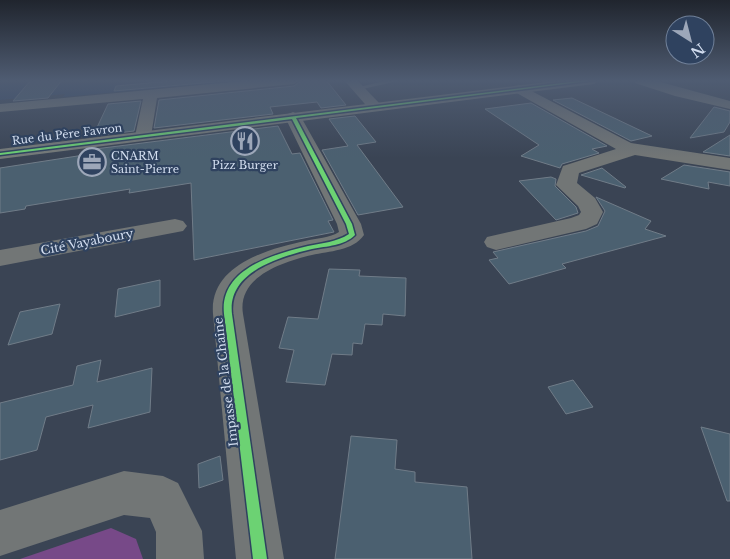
<svg xmlns="http://www.w3.org/2000/svg" width="730" height="559" font-family="'Libre Baskerville',serif">
<rect width="100%" height="100%" fill="#3a4454"/>
<polygon fill="#324767" points="0,80 281,80 203,87 203,84 63,97 65,94 0,100"/>
<polygon fill="#774988" points="111,528 136,539 143,559 20,559"/>
<g fill="#4b6070" stroke="#707c88">
<polygon points="31,80 62,80 48,98 13,101"/>
<polygon points="181,80 235,80 114,91 116,86"/>
<polygon points="302,80 326,80 346,105 321,108 317,102 270,107 273,114 154,128 159,100 294,86"/>
<polygon points="572,98 652,136 631,141 553,100"/>
<polygon points="141,101 134,131 93,136 108,104"/>
<polygon points="531,103 607,146 592,149 599,153 562,164 560,168 521,156 539,145 485,109"/>
<polygon points="714,107 730,111 730,122 724,132 690,138"/>
<polygon points="355,116 376,142 357,145 403,207 358,215 322,150 348,146 329,119"/>
<polygon points="278,126 292,154 300,153 333,220 328,221 334,232 194,260 191,183 129,193 130,189 26,206 25,209 0,213 0,168 84,155 87,150"/>
<polygon points="730,135 730,156 703,152"/>
<polygon points="684,165 730,172 730,186 708,182 709,189 661,179"/>
<polygon points="602,168 626,187 625,188 581,175"/>
<polygon points="551,177 556,179 555,186 576,207 578,213 556,220 519,181"/>
<polygon points="596,197 651,221 645,229 666,236 562,264 566,268 509,284 489,260 498,258 493,252 586,231 598,226 605,211"/>
<polygon points="329,269 360,270 359,276 406,278 405,316 383,314 382,325 365,324 362,344 353,343 352,355 332,354 325,385 286,382 294,350 279,348 288,317 318,319"/>
<polygon points="160,280 160,306 115,317 118,289"/>
<polygon points="60,304 52,334 8,345 20,312"/>
<polygon points="101,360 97,382 152,368 150,412 88,428 93,405 46,417 37,450 0,460 0,403 73,385 77,366"/>
<polygon points="573,380 593,407 566,414 548,387"/>
<polygon points="701,427 730,434 730,501 727,501"/>
<polygon points="351,436 397,440 395,469 415,472 415,482 467,487 472,559 335,559"/>
<polygon points="220,456 223,480 199,488 198,464"/>
</g>
<g fill="none" stroke-linecap="round" stroke-linejoin="round">
<polygon fill="#727676" fill-rule="evenodd" points="389,80 402,80 358,90 355,88"/>
<g fill="#727676" fill-rule="evenodd">
<polygon points="254,80 300,80 294,84 157,98 151,136 149,140 137,140 135,136 143,99 0,112 0,104"/>
<polygon points="344,80 357,80 381,105 383,108 381,111 371,111"/>
<polygon points="634,80 653,80 730,101 730,109 675,96 635,83"/>
<polygon points="520,85 631,143 730,158 730,170 635,155 579,173 577,183 595,198 603,212 597,224 586,229 496,250 487,247 484,242 487,237 571,218 579,215 581,212 578,206 556,185 563,166 616,149 515,92 513,89 515,86"/>
<path d="M293 112 298 114 301 117 361 224 364 235C353 251 329 251 312 255 282 262 237 277 243 314L284 559H236L213 314C209 265 268 249 305 241 316 238 330 238 339 232L337 224 285 117 288 114Z"/>
<polygon points="175,219 183,221 187,226 183,231 0,266 0,250"/>
<polygon points="124,471 163,476 178,483 202,531 204,559 156,559 156,532 150,518 124,515 0,556 0,510"/>
</g>
<polygon fill="#767b79" fill-rule="evenodd" points="563,80 600,80 594,84 0,159 0,149"/>
<defs>
<path id="cycleway" d="M586 80H596L296 118 352 224 355 235C344 246 327 246 312 249 279 257 227 272 232 314L267 559H253L224 314C219 269 274 254 308 246 322 243 337 242 349 234L346 224 292 119 0 155V153Z"/>
</defs>
<use href="#cycleway" stroke="#2f425f" stroke-width="3"/>
<use href="#cycleway" fill="#6cd273" fill-rule="evenodd"/>
</g>
<linearGradient id="sky" x2="0" y2="1"><stop stop-color="#20252e"/><stop offset="0.51" stop-color="#4f5c72"/><stop offset="1" stop-color="#4f5c72" stop-opacity="0"/></linearGradient>
<rect width="730" height="158" fill="url(#sky)"/>
<defs>
<symbol id="restaurant-ring" viewBox="-11 -11 22 22"><circle r="9.5" fill="#2f425f" stroke="#9da7b9" stroke-width="1.5"/><path d="M-5-6h1v4h1v-4h1v4h1v-4h1v5L-1.5 .5V6h-2V.5L-5-1ZM5-6V6H3V1.5H1.5Q1.5-4 5-6Z" fill="#9da7b9"/></symbol>
<symbol id="office-ring" viewBox="-11 -11 22 22"><circle r="9.5" fill="#2f425f" stroke="#9da7b9" stroke-width="1.5"/><path d="M-6-3h4V-5.5h4V-3h4V5H-6ZM-1-4.5V-3h2v-1.5ZM-6 0V1H6V0Z" fill="#9da7b9"/></symbol>
</defs>
<g fill-rule="evenodd">
<use href="#restaurant-ring" x="229" y="125" width="32" height="32"/>
<use href="#office-ring" x="76" y="146" width="32" height="32"/>
</g>
<g text-anchor="middle" stroke-width="4.5" stroke-linejoin="round" paint-order="stroke">
<g font-size="11" fill="#d2ddef" stroke="#2f425f">
<text transform="translate(67 134) rotate(-7)" y="4">Rue du Père Favron</text>
</g>
<g font-size="11" fill="#d2ddef" stroke="#2f425f" text-anchor="start">
<text x="111" y="160">CNARM<tspan x="111" dy="13">Saint-Pierre</tspan></text>
<text x="245" y="169" text-anchor="middle">Pizz Burger</text>
</g>
<g font-size="12" fill="#d2ddef" stroke="#2f425f">
<text transform="translate(87 242) rotate(-11)" y="4">Cité Vayaboury</text>
<text transform="translate(226 382) rotate(-97)" y="4">Impasse de la Chaîne</text>
</g>
</g>
<g transform="translate(690 40) rotate(144)"><circle r="24" fill="#2f425f" stroke="#708099"/>
<path d="M0-4L9 19L0 12L-9 19Z" fill="#9da7b9"/>
<text y="-8" font-size="14" font-weight="bold" text-anchor="middle" fill="#d2ddef">N</text>
</g>
</svg>
